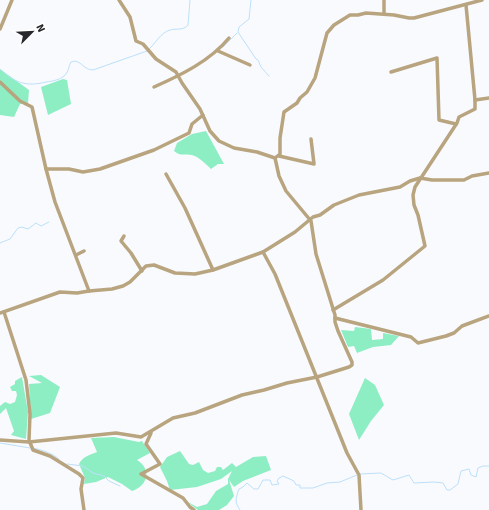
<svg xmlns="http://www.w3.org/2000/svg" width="489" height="510" font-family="'Source Sans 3',sans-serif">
<rect width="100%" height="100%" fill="#f9fafe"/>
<g fill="#8deec4">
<polygon points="0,69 29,90 28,103 20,104 14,117 0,115"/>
<polygon points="63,79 67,80 71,104 48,115 41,87"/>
<path d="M206 131 224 164H218L211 169C206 164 199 157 192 155 185 153 181 157 174 151L177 143 192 134Z"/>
<polygon points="355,327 371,329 372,340 383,339 383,333 399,336 391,345 373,347 357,353 354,346 348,347 341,330 354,331"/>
<polygon points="41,375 60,387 50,413 31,419 29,384 42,383 29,376"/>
<polygon points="22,377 28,412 26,439 11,435 14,431 6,408 0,414 0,406 5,402 10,404 15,402 17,395 16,391 12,391 10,387 15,384 15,381"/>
<polygon points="365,378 375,385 384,405 371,421 359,440 349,414"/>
<path d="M114 437 139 442 142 441 150 453 137 460C152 469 148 486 132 491L122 484 108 477 96 482 84 484 85 478 79 464C83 456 90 455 97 452L91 438Z"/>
<polygon points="180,451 189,464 193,465 199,462 203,470 208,473 215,471 217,467 221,467 223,470 232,463 236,467 253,457 266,456 271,470 243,481 234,487 229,480 234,496 227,505 219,510 198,510 186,501 197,507 207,504 216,491 228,484 228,479 232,471 221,479 197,487 170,490 167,481 160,467 167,457"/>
</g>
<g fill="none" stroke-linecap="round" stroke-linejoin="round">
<g stroke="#bde0f9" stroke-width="1">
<polyline points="251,0 249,19 239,27 238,32 256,59 258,60 261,67 269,76"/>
<polyline points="223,47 237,33"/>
<path d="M149 49C156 43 160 33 170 30 177 28 183 31 188 25L190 0"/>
<path d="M0 69C15 83 26 87 46 82 53 81 61 80 66 74 69 70 69 65 71 62 80 58 83 70 93 70L147 51"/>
<polyline points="0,243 10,239 18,228 22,227 28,229 36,223 41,226 49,222"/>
<polyline points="0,443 30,448"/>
<path d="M33 448C42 450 52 453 59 459"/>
<polyline points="67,464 83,466 93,473 104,476 109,481 120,486"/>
<polyline points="360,474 381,473 393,480 409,475 414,483 434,482 443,483 447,490 450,490 458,484 461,471 469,469 471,475 476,477 478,468 483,466 489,466"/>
<path d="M240 510C234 502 236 498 239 489L243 487 247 483 254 489H258L263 480H270L272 485 279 484 277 481 279 478 283 476 294 481 296 485H300V488H313L327 483 340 482 357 475"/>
</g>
<g stroke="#b8a47e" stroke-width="3.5">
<polyline points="466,5 475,100 489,98"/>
<polyline points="384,14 384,0"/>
<polyline points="0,29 12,0"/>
<polyline points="218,51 250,65"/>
<polyline points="391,72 437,58 439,120 456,124"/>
<polyline points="0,82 20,101 32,107 46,169"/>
<path d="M154 87C181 75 210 61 229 38"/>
<polyline points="279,156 314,164 311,139"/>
<polyline points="275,158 280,154 280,138 284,112 297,103 300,98 307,92 315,78 327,33 334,25 350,15 358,15 366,13 394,15 409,18 414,18 482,0"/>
<polyline points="166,174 185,208 213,270"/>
<polyline points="124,236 121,241 131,253 142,271"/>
<polyline points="263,252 275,274 347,453 359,475 361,510"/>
<polyline points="76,255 84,251"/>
<polyline points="89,291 55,202 46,169 69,169 83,172 100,169 154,150 189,133 192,124 203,115"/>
<polyline points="333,310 383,280 425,246 418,215 414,205 413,195 415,187 457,123 459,117 475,109 475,100"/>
<polyline points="4,312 26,380 30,414 29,440 33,450 50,456 79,474 83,478 81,489 84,510"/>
<polyline points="0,313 60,292 77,293 89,291 112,289 123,286 130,282 146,266 154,265 175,273 195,274 213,270 263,252 295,232 313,217 320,215 334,205 359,195 400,187 410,181 420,178 432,180 464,180 472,176 489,173"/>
<polyline points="335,318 411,337 418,343 446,336 454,333 462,326 489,316"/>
<polyline points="151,433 146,444 160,464 141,474 183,498 190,507 194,510"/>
<polyline points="0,440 29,442 116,433 141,437 173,418 195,413 242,395 264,390 287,383 317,377 349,367 352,365 352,362 338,331 335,322 335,315 316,254 311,221 286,191 279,176 275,158 257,152 234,148 219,141 210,131 200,109 182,83 176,72 156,59 143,44 136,41 130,17 119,0"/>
</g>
</g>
<g transform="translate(32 32) rotate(66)" stroke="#ffffff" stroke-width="3" paint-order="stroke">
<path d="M0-3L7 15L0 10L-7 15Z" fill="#28282c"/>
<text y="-6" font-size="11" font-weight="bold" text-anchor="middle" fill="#28282c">N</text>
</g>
</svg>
